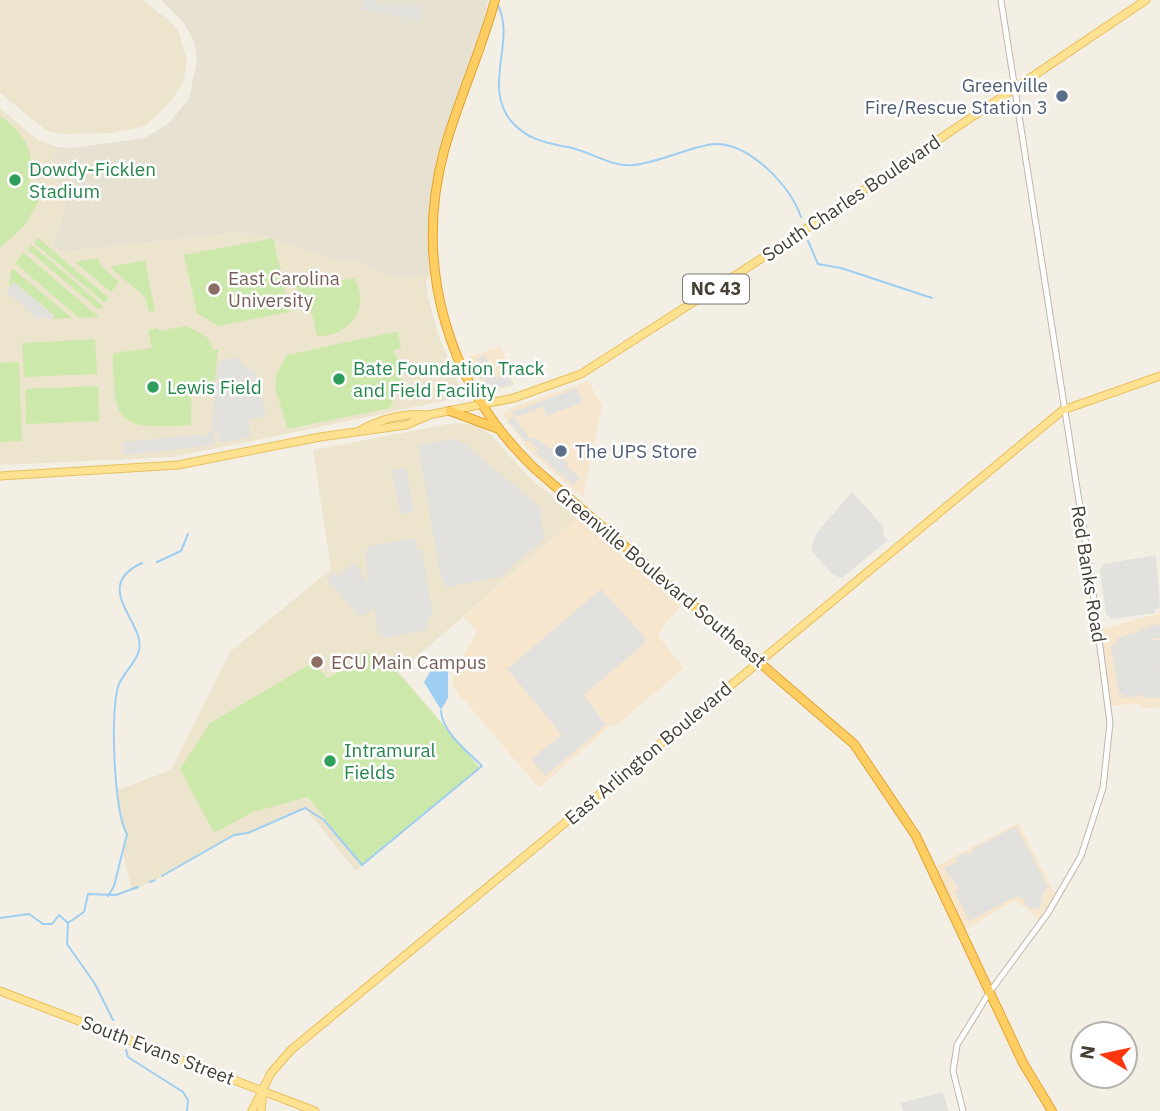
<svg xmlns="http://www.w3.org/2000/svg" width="1160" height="1111" font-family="'IBM Plex Sans',sans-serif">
<rect width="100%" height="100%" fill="#f3efe4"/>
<polygon fill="#e7e1d2" points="161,0 488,0 479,38 447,134 430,248 431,273 405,278 381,273 362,263 334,260 259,234 233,233 62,252 53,245 65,206 51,166 57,147 72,148 144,138 168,124 189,99 197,59 194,41 183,22"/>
<g fill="#f6e6ce">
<polygon points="501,346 514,385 497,390 479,381 469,357"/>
<polygon points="588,381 602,405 583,498 531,452 502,414 511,408"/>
<polygon points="577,518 681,605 657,635 684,668 618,724 610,726 539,788 452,686 455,669 477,632 464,617"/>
<polygon points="1160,613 1160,707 1143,708 1139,704 1108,706 1098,630"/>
<polygon points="1018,823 1054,891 1060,895 1041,922 1016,900 960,932 931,869"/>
</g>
<g fill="#ede4ce">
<polygon points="0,0 142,0 171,22 179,33 187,62 183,83 170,102 145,126 113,133 61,134 47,131 0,93"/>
<polygon points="0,108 38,140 57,147 51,166 65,206 53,245 62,252 233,233 259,234 334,260 362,263 381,273 405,278 431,273 426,282 428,297 439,337 460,387 458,398 174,457 0,465"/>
<polygon points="454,423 476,425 487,431 528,476 577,518 399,672 480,768 356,871 305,808 248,833 234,835 154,881 132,890 122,850 127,834 123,827 117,790 171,770 230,652 331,569 313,450"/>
</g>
<g fill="#cce9ab">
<path d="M0 116C26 133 38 158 28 188L42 195 25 225 0 248Z"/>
<polygon points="38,238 109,298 105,303 34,243"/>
<polygon points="273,238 290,312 218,326 197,313 184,255"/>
<polygon points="32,245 103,306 99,310 28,250"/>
<polygon points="24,253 99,317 79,318 15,263"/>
<polygon points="98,258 101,266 119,282 111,292 75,262"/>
<polygon points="145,260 155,311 149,312 145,297 110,267"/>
<polygon points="12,268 72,318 52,319 54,315 14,282 11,285 9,283"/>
<path d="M329 275 332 282 354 278C372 308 349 337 317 336L312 313H304L299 291 295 288 302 276 307 279Z"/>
<path d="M187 326 207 337 213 350H218L214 388 192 382 191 425C120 429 113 427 113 353L152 348 148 330 158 328 159 331Z"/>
<polygon points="394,332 398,332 401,348 393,350 400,364 402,378 390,408 288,429 275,388 277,373 287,355"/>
<polygon points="95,339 97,374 24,377 22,343"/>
<polygon points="19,362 22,441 0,442 0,363"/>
<polygon points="98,386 99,421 26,424 25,389"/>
<polygon points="364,651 387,660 480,768 362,865 308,797 253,812 214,833 180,769 210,723 314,662 327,678 349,667"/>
</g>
<g fill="#e3e1dd">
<polygon points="363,0 376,0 376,5 421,7 420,20 362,9"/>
<polygon points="14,282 54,316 52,319 41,317 39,320 6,291"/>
<polygon points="485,355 492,373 489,375 499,379 498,375 507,372 513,385 497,388 484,383 485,379 481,380 475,368 479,366 476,359"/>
<polygon points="236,357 247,368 250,367 251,371 255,371 266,416 248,420 251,437 221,443 219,435 211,429 218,366 221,361"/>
<polygon points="577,388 583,402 547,416 543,407 514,418 530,438 538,439 568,463 566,466 580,478 573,485 535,452 538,449 529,440 526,442 508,421 513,417 512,412"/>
<polygon points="210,431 214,434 215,445 124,455 123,442 203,434 204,438"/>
<polygon points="453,439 462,442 540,507 544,539 500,577 446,587 440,574 418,445"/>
<polygon points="406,468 414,512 400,514 392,470"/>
<polygon points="852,492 883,526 883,534 888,540 842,578 833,575 811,550 815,535"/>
<polygon points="415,538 417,550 422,550 433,616 429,617 427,630 383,638 382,633 378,634 374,608 360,618 327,578 334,571 338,576 355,562 369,585 365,551 369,550 368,546"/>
<polygon points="1156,555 1160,608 1155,609 1155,613 1111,619 1106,614 1100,571 1103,564"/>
<polygon points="601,589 644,636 645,643 584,695 606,725 545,776 531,759 562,735 507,669"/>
<polygon points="1160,624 1160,638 1147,641 1160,640 1160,669 1152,670 1160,670 1160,698 1140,697 1139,692 1137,696 1123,698 1123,694 1119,694 1111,646 1117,643 1116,639 1137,632 1140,636 1137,631 1145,627 1147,631 1148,626"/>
<polygon points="1016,826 1048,886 1041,899 1043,902 1038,909 1034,907 1031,910 1024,904 1026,901 1018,896 969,921 955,892 959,889 944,868 957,862 955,858 967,852 970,856 973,849"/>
<polygon points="943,1092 948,1111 903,1111 901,1103"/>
</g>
<polygon fill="#9ecef2" points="448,661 448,698 441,710 424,682 434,666"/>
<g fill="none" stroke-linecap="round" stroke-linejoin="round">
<g stroke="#9ecef2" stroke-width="2">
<path d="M497 3C517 40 482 86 511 121 528 141 548 143 572 148 593 153 611 167 633 165 659 163 696 144 716 144 750 144 791 186 801 217"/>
<polyline points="808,241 818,264 841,268 932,298"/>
<polyline points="157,562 181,551 188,534"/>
<path d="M162 876 234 835 248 833 305 808 324 820 362 865 482 766C468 752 442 732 441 711"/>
<polyline points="150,882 155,880"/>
<path d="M108 896 114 886 127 834C114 812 110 713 118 687 122 673 136 664 139 650 146 623 90 587 142 563"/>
<polyline points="0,918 29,914 43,924 52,924 59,915 68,923 67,944 95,984 113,1020"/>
<polyline points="68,923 84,912 88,894 116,895 138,887"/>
<polyline points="126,1050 128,1057 183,1092 188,1100 187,1111"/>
</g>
<defs>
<polyline id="minor" points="963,1111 953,1071 957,1045 989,993 1048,913 1081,856 1103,788 1110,723 1091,578 1001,0"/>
<g id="major">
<path d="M361 430C381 419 405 413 428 415L514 398 581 374 767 255 1146 0"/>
<polyline points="0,476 178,465 320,437 406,425 427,416"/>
<polyline points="0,991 315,1111"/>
<polyline points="252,1111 271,1073 291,1050 1063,410 1160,376"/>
<polyline points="261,1111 263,1091"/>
</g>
<g id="highway">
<path d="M495 0C481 52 458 100 444 151 413 267 448 385 534 468L854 744 916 836 1023 1063 1052 1111"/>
<polyline points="450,411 499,429"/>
</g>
</defs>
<use href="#minor" stroke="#bfb7a7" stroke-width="7"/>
<use href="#major" stroke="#e7c05e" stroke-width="9"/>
<use href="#highway" stroke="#e2a32f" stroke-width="10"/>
<use href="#minor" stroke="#fff" stroke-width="5"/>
<use href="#major" stroke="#ffe291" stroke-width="7"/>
<use href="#highway" stroke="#ffce63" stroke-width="8"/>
</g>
<g fill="#5c6f8a" stroke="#fff" stroke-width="2.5">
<circle cx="1062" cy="96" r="7"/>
<circle cx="561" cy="451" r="7"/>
</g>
<g fill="#2e9e5b" stroke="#fff" stroke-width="2.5">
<circle cx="15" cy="180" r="7"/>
<circle cx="339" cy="379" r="7"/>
<circle cx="153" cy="387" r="7"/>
<circle cx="330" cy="761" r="7"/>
</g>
<g fill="#8d6e63" stroke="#fff" stroke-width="2.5">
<circle cx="214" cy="289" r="7"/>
<circle cx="317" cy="662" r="7"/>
</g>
<g text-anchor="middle" stroke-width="5" stroke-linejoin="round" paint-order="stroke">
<rect fill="#fff" stroke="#7d7971" stroke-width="2" x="683" y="274.5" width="66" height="29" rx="5"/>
<g font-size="18" font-weight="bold" fill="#453f34">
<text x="716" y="295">NC 43</text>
</g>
<g font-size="19" fill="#4e5e75" stroke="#fff" text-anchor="end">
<text x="1048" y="92">Greenville<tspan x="1048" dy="22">Fire/Rescue Station 3</tspan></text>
<text x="575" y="458" text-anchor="start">The UPS Store</text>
</g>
<g font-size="19" fill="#27864d" stroke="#fff" text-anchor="start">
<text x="29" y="176">Dowdy-Ficklen<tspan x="29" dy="22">Stadium</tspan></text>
<text x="353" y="375">Bate Foundation Track<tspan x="353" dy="22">and Field Facility</tspan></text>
<text x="167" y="394">Lewis Field</text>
<text x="344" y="757">Intramural<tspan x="344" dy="22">Fields</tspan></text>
</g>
<g font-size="19" fill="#453f34" stroke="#fff">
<text transform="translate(851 198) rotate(-34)" y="7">South Charles Boulevard</text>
<text transform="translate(1089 574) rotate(81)" y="7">Red Banks Road</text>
<text transform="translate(661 577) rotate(40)" y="7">Greenville Boulevard Southeast</text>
<text transform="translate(648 753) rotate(-40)" y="7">East Arlington Boulevard</text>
<text transform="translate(158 1050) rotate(21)" y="7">South Evans Street</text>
</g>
<g font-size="19" fill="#785e54" stroke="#fff" text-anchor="start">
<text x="228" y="285">East Carolina<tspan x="228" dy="22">University</tspan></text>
<text x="331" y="669">ECU Main Campus</text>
</g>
</g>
<g transform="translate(1104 1055) rotate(279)"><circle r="33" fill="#ffffff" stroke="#b5b2ae" stroke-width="2"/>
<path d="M0-5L12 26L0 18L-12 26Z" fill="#ff370f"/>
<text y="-10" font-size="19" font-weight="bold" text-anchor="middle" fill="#453f34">N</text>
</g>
</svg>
